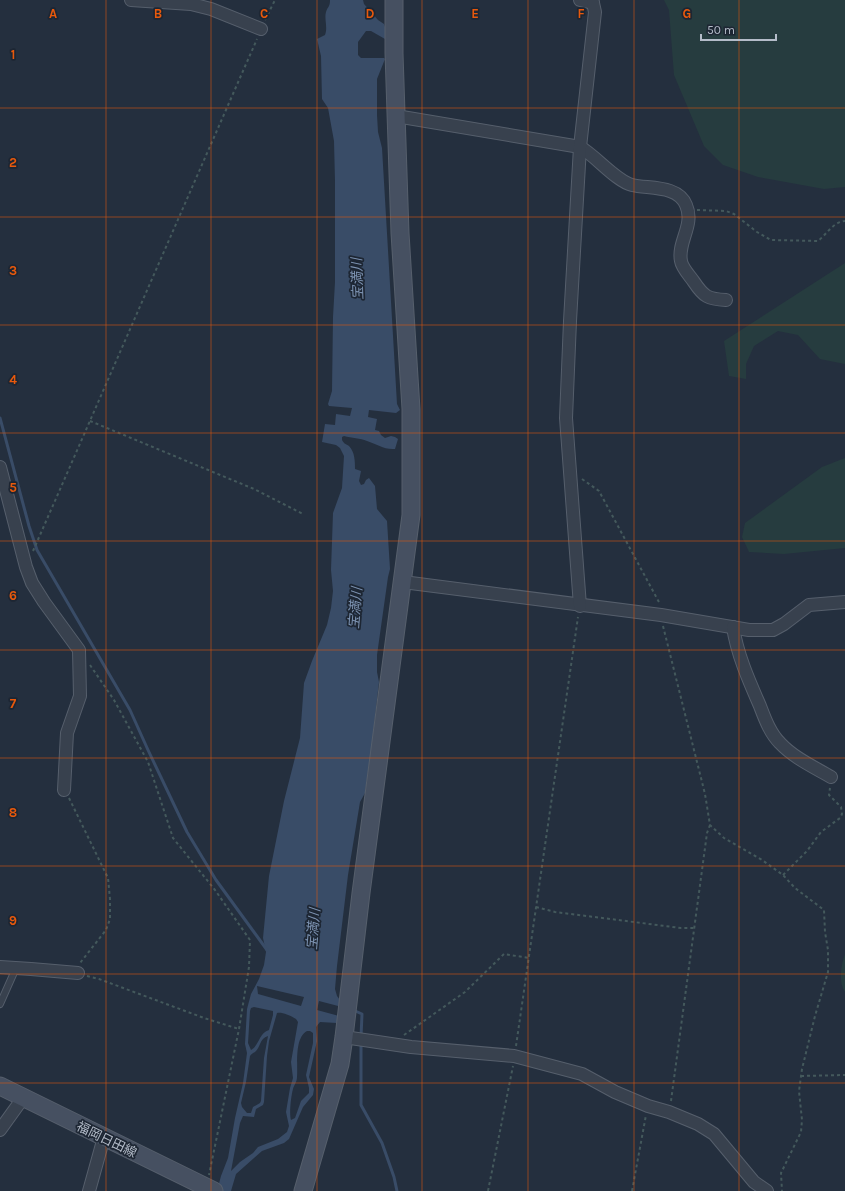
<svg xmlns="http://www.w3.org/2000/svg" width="845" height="1191" font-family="Karla,'Noto Sans JP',sans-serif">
<rect width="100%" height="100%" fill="#242f3e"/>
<g fill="#263c3f">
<polygon points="664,0 845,0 845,187 824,189 758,177 723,165 704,146 674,75 669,10"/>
<polygon points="845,263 845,364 820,359 798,335 778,331 754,346 746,364 746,379 729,376 724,341"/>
<polygon points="845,458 845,548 784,554 749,552 742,537 745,523 822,467"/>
<path d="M845 954V992C838 982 841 965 845 954Z"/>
</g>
<path fill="#394c67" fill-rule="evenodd" d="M330 0H363L364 4 378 20 384 24 385 27V39L371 31H366L358 42V55L361 58H384L385 59 377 79V115L378 132 382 148 397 404 400 410 396 413 369 410 368 417 377 419 375 430 379 431 381 435 385 438 391 436 395 437 398 439 395 449C384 450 377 444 367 441 360 438 352 438 344 436L342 437V440C344 444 346 444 349 446 355 452 355 462 355 469L361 471 359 481 361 485 364 484 366 480 369 478 375 486 377 509 387 521 390 569 388 577 377 655V672L379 682 372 744 365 793 360 802 348 875 337 966 335 989 337 996 343 1004 342 1007 319 1001 317 1010 339 1016 337 1023 320 1022 316 1027 317 1041 309 1077 314 1089 313 1095 303 1107 289 1139 284 1143 262 1151 236 1174 231 1191H217L221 1176 228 1158 235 1118 243 1083 247 1053 245 1044 247 1009 251 994 259 979 264 965 266 952 263 938 269 876 284 801 300 738 304 683 312 661 327 625 331 608 333 591 331 570 333 513 342 488 344 456 340 448 336 445 322 442 325 424 335 425 336 414 350 416 352 408 329 406 328 404 332 391 333 317 335 282V181L334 141 328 108 322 99 321 56 317 39 325 35C328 27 324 19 326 12 328 6 330 7 330 0ZM257 986 304 997 301 1006 258 994ZM254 1007 273 1011V1015L269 1030C259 1033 259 1046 251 1050L248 1043 250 1011 251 1008ZM277 1013C283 1012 291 1016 296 1019L298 1022 291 1062 293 1078 290 1088 286 1112 289 1126 287 1132 278 1139 258 1147 253 1153 240 1162 231 1171 240 1123 243 1116 254 1117 256 1109 263 1105 264 1102 267 1056 269 1041ZM307 1031H310L313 1033V1043L306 1075 309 1088V1093L301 1101 295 1118 291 1120C289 1114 291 1096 293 1089 294 1085 297 1082 297 1077 298 1066 294 1038 307 1031ZM268 1036 264 1058 261 1101 260 1103 253 1107 251 1113H247L242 1107 241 1103 246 1082 250 1056C251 1054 253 1053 255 1052 261 1047 259 1039 268 1036Z"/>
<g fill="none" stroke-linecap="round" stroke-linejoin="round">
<g stroke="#394c67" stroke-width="3">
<polyline points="0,418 29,526 37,550 130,710 148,750 187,832 216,880 267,950"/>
<polyline points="353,1010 362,1014 361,1037"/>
<polyline points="361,1042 361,1105 382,1143 394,1177 397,1191"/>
</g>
<defs>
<polyline id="lane" points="0,1004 16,968"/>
<g id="street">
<polyline points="131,0 191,4 211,9 261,29"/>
<polyline points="580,0 593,3"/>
<path d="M396 116 580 147C596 156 616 181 632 185 649 189 678 185 686 205 695 225 677 242 681 261 682 268 690 276 694 282 704 297 708 299 726 300"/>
<polyline points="0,467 26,567 32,583 44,602 79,650 80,696 67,733 64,790"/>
<polyline points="403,582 661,615 749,630 773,630 784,624 809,605 845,602"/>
<polyline points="580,606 566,418 570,321 580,147 595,12 593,3"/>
<path d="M733 627C737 654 749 681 760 706 765 719 770 733 780 743 794 758 814 767 831 777"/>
<polyline points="0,967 31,969 78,973"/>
<polyline points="344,1037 411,1047 514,1056 582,1074 615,1092 648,1106 669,1112 698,1124 714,1134 754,1182 767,1191"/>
<polyline points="0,1130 23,1098"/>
<polyline points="89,1191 104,1137"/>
</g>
<g id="secondary">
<polyline points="0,1086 214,1191"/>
<polyline points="303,1191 340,1064 344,1037 361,893 411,515 411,409 400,233 394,53 394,0"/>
</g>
</defs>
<use href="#lane" stroke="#565f6c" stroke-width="8"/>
<use href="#street" stroke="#565f6c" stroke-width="14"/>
<use href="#secondary" stroke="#565f6c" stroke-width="19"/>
<g stroke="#44595c" stroke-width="2" stroke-dasharray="3 3" stroke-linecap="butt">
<polyline points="265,20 275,0"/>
<path d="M697 210 726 211 734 214 757 232 771 240 818 241C827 234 833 222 845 221"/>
<polyline points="90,421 254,489 303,514"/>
<polyline points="582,479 599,491 660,604"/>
<polyline points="33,551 257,39"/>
<polyline points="663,626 705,794 710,825 724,838 762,860 783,875 795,888 824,910 825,932 828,950 828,972 815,1016 802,1069 799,1091 802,1120 801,1132 781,1173 782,1191"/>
<polyline points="90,665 114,700 148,762 173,838 215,890 250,940 249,967 239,1029 209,1175"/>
<polyline points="69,798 108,878 110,899 110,919 106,930 80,963"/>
<polyline points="783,875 807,851 821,832 840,818 842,814 841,807 829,795 830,788"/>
<polyline points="536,907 555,912 681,928 694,928"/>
<polyline points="87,976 99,979 204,1018 239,1029"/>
<polyline points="404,1035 465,992 504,954 529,958"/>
<polyline points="516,1046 578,617"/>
<polyline points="801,1076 845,1075"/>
<polyline points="671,1101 707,833 710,825"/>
<polyline points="488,1191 513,1066"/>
<polyline points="632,1191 646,1115"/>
</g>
<use href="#lane" stroke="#38414e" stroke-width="6"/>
<use href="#street" stroke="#38414e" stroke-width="12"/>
<use href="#secondary" stroke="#465061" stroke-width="17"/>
</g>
<path fill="none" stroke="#e8590c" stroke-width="1" stroke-opacity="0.55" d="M106 0V1191M211 0V1191M317 0V1191M422 0V1191M528 0V1191M634 0V1191M739 0V1191M0 108H845M0 217H845M0 325H845M0 433H845M0 541H845M0 650H845M0 758H845M0 866H845M0 974H845M0 1083H845"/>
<g text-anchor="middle" stroke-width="3.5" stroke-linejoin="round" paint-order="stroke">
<g font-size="13" fill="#b4bcc9" stroke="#1d2633">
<text transform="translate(107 1139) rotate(26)" y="5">福岡日田線</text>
</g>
<g font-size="14" font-style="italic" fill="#7c92b1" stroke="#1d2633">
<text transform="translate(357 279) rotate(-92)" y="5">宝満川</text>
<text transform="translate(355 608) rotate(-85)" y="5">宝満川</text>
<text transform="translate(313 929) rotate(-85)" y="5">宝満川</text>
</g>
</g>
<g font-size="13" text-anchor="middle" font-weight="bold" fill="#e8590c" stroke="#1d2633" stroke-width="3.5" stroke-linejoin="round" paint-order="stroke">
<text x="53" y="18">A</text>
<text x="158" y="18">B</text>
<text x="264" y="18">C</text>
<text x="370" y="18">D</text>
<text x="475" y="18">E</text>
<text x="581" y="18">F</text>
<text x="687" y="18">G</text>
<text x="13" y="59">1</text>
<text x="13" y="167">2</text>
<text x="13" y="275">3</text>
<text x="13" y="384">4</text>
<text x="13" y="492">5</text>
<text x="13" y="600">6</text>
<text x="13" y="708">7</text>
<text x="13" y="817">8</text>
<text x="13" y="925">9</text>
</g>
<path d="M701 34v6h75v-6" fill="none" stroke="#b4bcc9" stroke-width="2"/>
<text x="707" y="34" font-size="12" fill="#b4bcc9" stroke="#1d2633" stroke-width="3" paint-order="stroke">50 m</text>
</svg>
